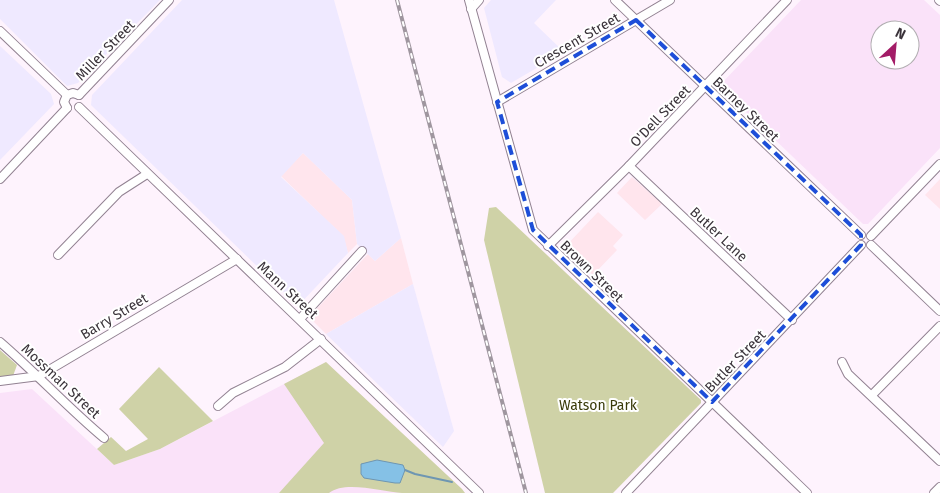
<svg xmlns="http://www.w3.org/2000/svg" width="940" height="493" font-family="'Fira Sans',sans-serif">
<rect width="100%" height="100%" fill="#fef3fd"/>
<g fill="#ffe5ed">
<polygon points="303,153 352,200 357,244 348,253 343,236 281,176"/>
<polygon points="632,177 662,204 645,220 617,193"/>
<polygon points="940,179 940,209 925,195"/>
<polygon points="598,212 623,235 613,246 617,250 593,275 564,248"/>
<polygon points="401,238 413,284 326,334 309,317 368,254 375,261"/>
</g>
<g fill="#efe9ff">
<polygon points="0,0 160,0 78,83 67,86 0,19"/>
<polygon points="182,0 334,0 401,238 375,261 357,244 352,200 303,153 281,177 344,236 348,253 298,306 91,105 92,95"/>
<polygon points="491,0 556,0 534,23 564,52 511,83 502,77 484,8"/>
<polygon points="0,46 51,94 54,104 0,160"/>
<polygon points="413,284 454,431 443,447 326,334"/>
</g>
<g fill="#fae2f9" fill-rule="evenodd">
<path d="M801 0H924L940 15V148L868 224H863L721 88V84ZM880 30H910V60H880Z"/>
<polygon points="326,362 465,493 0,493 0,393 32,389 114,465 160,449"/>
</g>
<g fill="#cfd2a7">
<polygon points="496,207 701,400 701,403 613,493 545,493 484,240 489,208"/>
<polygon points="0,350 17,365 13,376 0,378"/>
<path d="M326 362 462 489 465 493C444 493 423 493 402 493 383 492 345 480 329 493H279L324 443 284 384Z"/>
<polygon points="159,367 213,421 160,449 114,465 97,449 111,437 126,451 148,439 119,409"/>
</g>
<polygon fill="#85c1e6" stroke="#6e96b2" points="377,460 403,465 405,470 400,483 395,483 364,478 361,474 361,464"/>
<g fill="none" stroke-linecap="round" stroke-linejoin="round">
<polyline stroke="#6e96b2" stroke-width="2" points="405,470 415,474 452,482"/>
<defs>
<g id="minor">
<polyline points="469,0 533,230 807,493"/>
<polyline points="615,0 861,235"/>
<polyline points="939,0 940,1"/>
<polyline points="471,9 479,0"/>
<polyline points="0,31 67,95"/>
<polyline points="79,95 169,0"/>
<polyline points="497,102 670,0"/>
<polyline points="79,107 479,493"/>
<polyline points="67,108 64,102 67,95 73,93 79,95"/>
<polyline points="629,166 792,320"/>
<polyline points="0,179 67,108"/>
<polyline points="871,236 940,164"/>
<polyline points="871,245 940,311"/>
<polyline points="548,246 629,166 787,0"/>
<polyline points="58,255 119,192 147,174"/>
<polyline points="300,319 362,251"/>
<path d="M0 342C36 373 68 408 104 438"/>
<polyline points="842,362 848,374 940,461"/>
<polyline points="0,381 39,376 237,259"/>
<polyline points="872,395 940,326"/>
<polyline points="218,406 233,393 285,367 321,339"/>
<polyline points="626,493 861,245"/>
<polyline points="934,493 940,487"/>
</g>
</defs>
<use href="#minor" stroke="#928292" stroke-width="10"/>
<use href="#minor" stroke="#fff" stroke-width="8"/>
<defs>
<polyline id="rail" points="397,0 526,493"/>
</defs>
<use href="#rail" stroke="#9f969f" stroke-width="4"/>
<use href="#rail" stroke="#fff" stroke-width="2" stroke-dasharray="5.5" stroke-linecap="butt"/>
</g>
<path fill="none" stroke="#1d4ed8" stroke-width="4" stroke-dasharray="10 6" stroke-linejoin="round" d="M636 20 861 235V245L712 402 533 230 497 102Z"/>
<g text-anchor="middle" stroke-width="4" stroke-linejoin="round" paint-order="stroke">
<g font-size="14" fill="#3a333a" stroke="#fff">
<text transform="translate(577 40) rotate(-30)" y="5">Crescent Street</text>
<text transform="translate(105 50) rotate(-46)" y="5">Miller Street</text>
<text transform="translate(746 109) rotate(44)" y="5">Barney Street</text>
<text transform="translate(660 116) rotate(-46)" y="5">O'Dell Street</text>
<text transform="translate(719 234) rotate(43)" y="5">Butler Lane</text>
<text transform="translate(592 271) rotate(44)" y="5">Brown Street</text>
<text transform="translate(288 290) rotate(43)" y="5">Mann Street</text>
<text transform="translate(114 316) rotate(-31)" y="5">Barry Street</text>
<text transform="translate(735 361) rotate(-46)" y="5">Butler Street</text>
<text transform="translate(61 381) rotate(43)" y="5">Mossman Street</text>
</g>
<g font-size="14" fill="#393a0a" stroke="#fff">
<text x="598" y="410">Watson Park</text>
</g>
</g>
<g transform="translate(895 45) rotate(26)"><circle r="24" fill="#ffffff" stroke="#b0adb0"/>
<path d="M0-4L9 19L0 12L-9 19Z" fill="#a31c67"/>
<text y="-8" font-size="14" font-weight="bold" text-anchor="middle" fill="#3a333a">N</text>
</g>
</svg>
